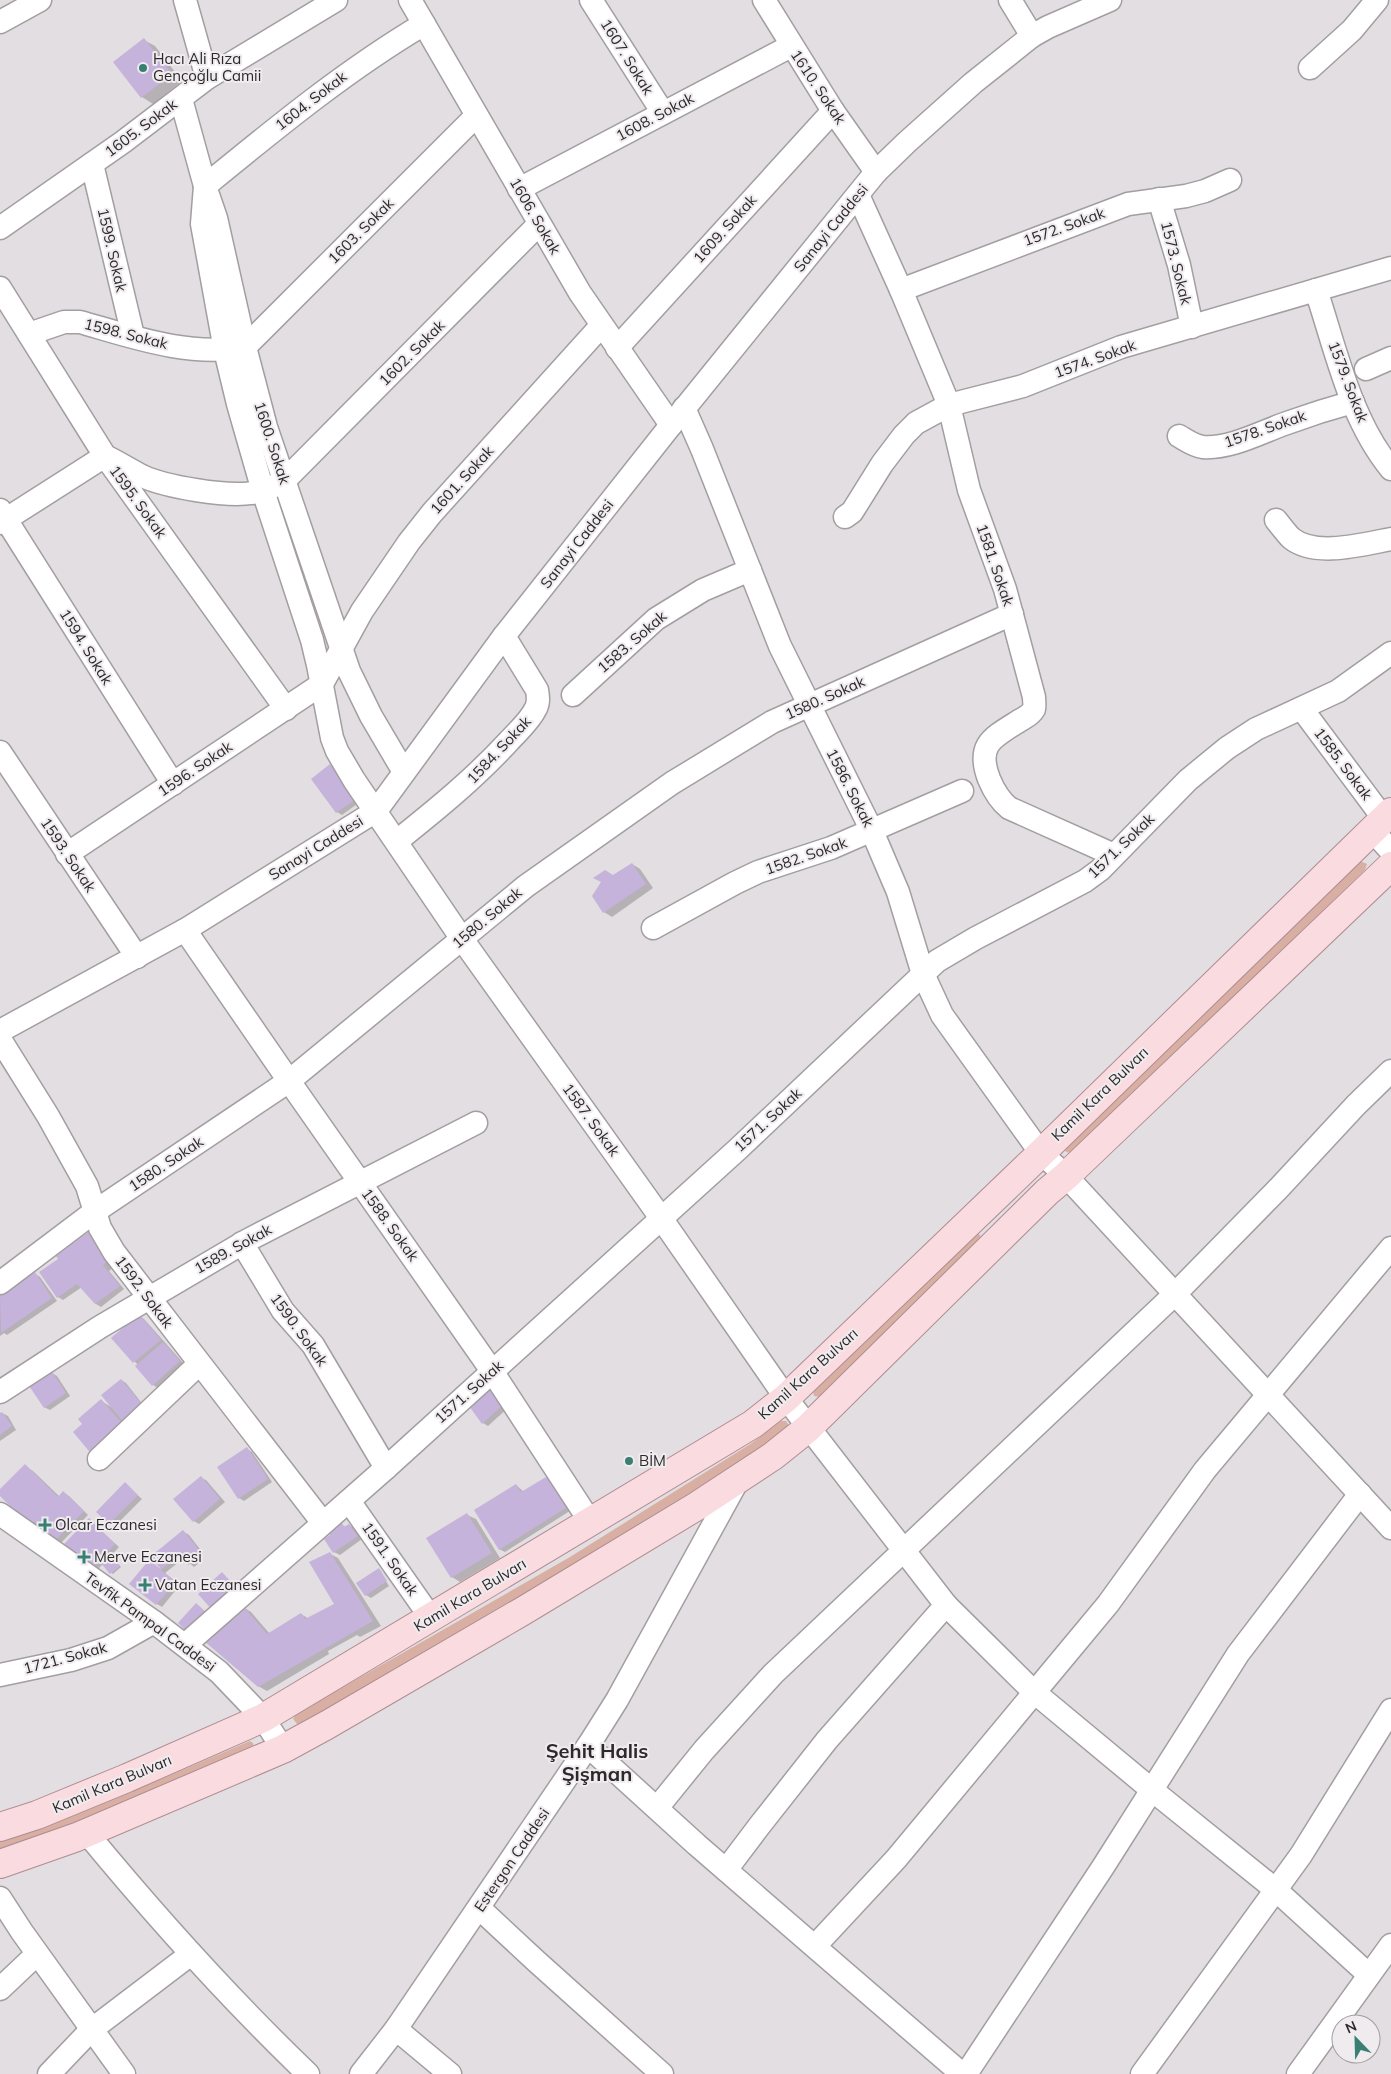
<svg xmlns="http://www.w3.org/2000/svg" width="1391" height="2074" font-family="Mulish,sans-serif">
<rect width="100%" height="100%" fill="#e3dee1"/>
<g fill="#d8afa2">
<polygon points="1360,861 1367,864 1365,870 1075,1151 1069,1153 1065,1151 1065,1148"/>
<polygon points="975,1233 978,1233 982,1238 831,1387 820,1397 814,1396 813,1391"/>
<path d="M781 1421H786L788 1424 787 1428C703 1491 612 1543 521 1596 447 1639 374 1685 298 1725L293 1719 296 1714 570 1557 752 1443Z"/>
<polygon points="250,1741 253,1743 254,1747 147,1796 0,1852 0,1841 24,1834 138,1789"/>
</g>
<g fill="#0003">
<polygon points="144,40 155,46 182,81 153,104 142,97"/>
<polygon points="330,766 335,769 360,802 342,815 337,812 312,779"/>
<polygon points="632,864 640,869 653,888 612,917 604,912 602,882"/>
<polygon points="90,1232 118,1264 109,1271 124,1289 101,1307 96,1304 82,1287 63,1300 58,1297 41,1272 60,1259"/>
<polygon points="35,1274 40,1277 57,1301 7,1335 4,1333 0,1336 0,1297"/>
<polygon points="139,1316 144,1319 185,1365 158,1388 153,1385 138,1365 113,1338"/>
<polygon points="52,1373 57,1376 70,1396 50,1410 44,1407"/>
<polygon points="121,1380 126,1383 148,1411 134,1434 84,1424 101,1401 113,1408"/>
<polygon points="497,1391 509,1407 488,1426 483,1423 469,1403"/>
<polygon points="2,1413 8,1416 16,1430 0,1441 0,1415"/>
<polygon points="247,1449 252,1452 272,1482 244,1501 239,1498"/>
<polygon points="25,1466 33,1471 60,1497 63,1493 69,1496 88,1515 61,1543 42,1527 39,1530 0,1494 0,1491"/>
<polygon points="551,1476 573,1509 505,1552 499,1549 516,1485 524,1492"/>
<polygon points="201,1478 206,1480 225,1502 199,1524 194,1521"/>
<polygon points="125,1484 142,1499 115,1526 109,1523"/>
<polygon points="467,1515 476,1519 500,1558 460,1582 452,1577"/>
<polygon points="89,1520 119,1547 111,1556 121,1567 113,1574 103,1564 96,1571 91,1568"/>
<polygon points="342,1525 346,1527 349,1525 354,1528 362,1539 340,1555 334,1552"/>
<polygon points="184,1532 189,1535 203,1553 196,1559 199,1563 194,1567 184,1558 165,1573 180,1585 162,1607 157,1604 160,1569"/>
<polygon points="330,1554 338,1558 381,1626 360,1637 357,1635 328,1651 329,1654 267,1691 258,1686 243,1607 251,1612 270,1634 301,1614 309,1619 335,1604"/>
<polygon points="379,1570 384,1573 391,1584 383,1572 380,1572 389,1586 371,1598 366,1595"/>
<polygon points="222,1574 243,1593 220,1614"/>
</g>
<g fill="#c5b3db">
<polygon points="144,38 172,74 141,98 113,62"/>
<polygon points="330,764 356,799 336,813 311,779"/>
<polygon points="632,863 646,884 603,913 592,896 601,882 593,878 605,870 613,875"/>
<polygon points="90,1231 111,1259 103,1265 120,1286 95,1304 77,1284 57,1298 39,1272 58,1259 56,1256"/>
<polygon points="35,1272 52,1298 1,1333 0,1295"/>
<polygon points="139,1314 161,1340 133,1363 111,1338"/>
<polygon points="163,1342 180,1361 152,1386 135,1366"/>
<polygon points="52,1372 66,1393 44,1408 29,1386"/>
<polygon points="121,1379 144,1407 124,1423 101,1395"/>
<polygon points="491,1387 504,1404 482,1424 467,1403"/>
<polygon points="101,1399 126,1428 94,1457 73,1432 82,1424 78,1419"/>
<polygon points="2,1412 12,1426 0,1435 0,1413"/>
<polygon points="247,1447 268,1479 238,1499 217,1467"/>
<polygon points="25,1464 58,1497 63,1491 84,1511 55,1541 35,1521 30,1526 0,1496 0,1489"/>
<polygon points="551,1474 569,1506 499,1550 474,1510 516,1484 521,1492"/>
<polygon points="201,1476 220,1499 193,1522 173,1499"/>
<polygon points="125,1482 138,1495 109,1524 96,1512"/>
<polygon points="467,1513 492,1553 451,1578 426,1538"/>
<polygon points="89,1518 115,1544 90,1570 64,1544"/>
<polygon points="342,1523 344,1527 349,1524 358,1536 333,1553 324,1539 330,1535 329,1532"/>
<polygon points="183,1530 199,1550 191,1555 195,1560 188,1565 180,1554 161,1570 176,1582 156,1605 129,1584 149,1560 161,1569 150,1557"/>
<polygon points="330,1552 373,1621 258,1687 204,1641 243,1606 267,1634 301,1613 305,1619 334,1604 309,1562"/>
<polygon points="110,1554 120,1566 110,1574 100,1562"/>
<polygon points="379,1568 387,1581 365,1596 356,1583"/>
<polygon points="222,1572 238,1590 214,1612 198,1594"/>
<polygon points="196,1603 208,1614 189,1634 178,1623"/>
</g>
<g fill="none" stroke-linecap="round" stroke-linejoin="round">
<defs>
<g id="minor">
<polyline points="185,0 207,78"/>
<polyline points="410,0 580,293 671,425"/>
<polyline points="591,0 663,113"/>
<polyline points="764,0 833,111 876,172"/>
<polyline points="1010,0 1032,36"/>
<polyline points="0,22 40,0"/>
<polyline points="1310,68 1352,30 1377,0"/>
<polyline points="181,99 205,186 216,218 245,347 266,427 349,671 371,716 404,772"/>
<polyline points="92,164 133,336"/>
<polyline points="205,186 202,224 225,350 238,404 263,491 312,640 318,665 332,738 337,751 354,780 462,939 661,1218 786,1398 946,1605 1034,1692 1152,1790 1276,1890 1369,1975"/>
<path d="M205 186C276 128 345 71 424 24"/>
<polyline points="519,189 791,46"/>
<path d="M858 195 901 290 949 405 969 490 1005 589 1034 697C1034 701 1035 706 1034 709 1031 715 1024 718 1019 721 992 738 976 745 989 779 994 791 999 800 1009 808L1114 855"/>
<polyline points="1159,199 1179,265 1192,327"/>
<polyline points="0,228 123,142 207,78 336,0"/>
<polyline points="0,288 105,456 286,709"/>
<polyline points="901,290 1128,204 1186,196 1205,191 1230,180"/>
<path d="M1316 290C1336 350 1350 419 1391 469"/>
<path d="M29 334 64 322H80C133 337 188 357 245 347L476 116"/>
<polyline points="617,348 833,111"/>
<polyline points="1366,369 1391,358"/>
<polyline points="684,408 702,449 780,646 872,831 898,892 923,974 942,1015 1040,1152 1066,1176 1391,1528"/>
<path d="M1179 436C1186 440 1194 446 1203 447 1231 449 1261 432 1287 423 1309 415 1331 408 1353 402"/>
<polyline points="0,510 173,784"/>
<polyline points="845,517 852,512 882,464 904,435 916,423 949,405 1023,386 1121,347 1391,268"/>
<path d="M1276 520C1281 526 1286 533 1291 538 1315 558 1364 544 1391 539"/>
<path d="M0 523 105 456C118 462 130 470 142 476 166 487 226 497 252 493 264 492 274 486 284 481L539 224"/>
<polyline points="573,695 656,619 703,590 750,570"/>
<polyline points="1302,709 1384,819"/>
<polyline points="0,752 137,957"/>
<polyline points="1372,830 1391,851"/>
<path d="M397 841C437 809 474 779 509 741 518 731 530 721 536 708 539 702 538 696 537 690L504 636"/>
<polyline points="67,854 322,684 362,611 409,542 432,513 601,326"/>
<polyline points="653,928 735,883 758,872 831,848 962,791"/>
<polyline points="185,930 289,1081 492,1371 591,1523"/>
<polyline points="0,1031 185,930 376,811 504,636 671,425 876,172 907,142 973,83 1032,36 1048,27 1110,0"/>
<polyline points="0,1039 48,1116 87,1186 100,1228 114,1252 323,1523"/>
<polyline points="242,1243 283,1311 313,1345 386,1468"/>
<polyline points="0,1283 94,1212 289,1081 526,886 672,783 772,722 1012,614"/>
<polyline points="0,1392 100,1327 248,1240 476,1123"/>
<polyline points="99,1459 199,1364"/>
<polyline points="349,1501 431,1618"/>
<polyline points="0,1514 154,1622 219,1672 263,1718 283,1749"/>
<polyline points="185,1645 386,1468 738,1149 937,961 976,938 1085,881 1100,870 1188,780 1227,748 1256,729 1338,691 1391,653"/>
<polyline points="0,1675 71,1660 108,1648 154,1622"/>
<polyline points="588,1746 697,1845 962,2074"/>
<polyline points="657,1808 704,1750 773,1674 1175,1294 1278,1189 1356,1105 1391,1071"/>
<path d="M86 1832C156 1917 229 1998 308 2074"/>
<polyline points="726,1870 760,1825 827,1740 946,1605"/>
<polyline points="0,1898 22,1932 124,2074"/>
<polyline points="479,1908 536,1961 662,2074"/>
<polyline points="815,1946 896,1859 1108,1604 1205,1470 1391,1248"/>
<polyline points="0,1989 37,1954"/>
<polyline points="396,2029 450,2074"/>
<polyline points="49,2074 91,2030 191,1954"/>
<polyline points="361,2074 396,2029 588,1746 617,1700 738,1480"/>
<polyline points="966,2074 1103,1867 1238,1654 1360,1494"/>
<polyline points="1142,2074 1301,1855 1391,1710"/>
<polyline points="1298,2074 1391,1945"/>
</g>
<g id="major">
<polyline points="0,1827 37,1815 127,1778 263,1718 753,1424 786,1398 1034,1160 1391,812"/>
<polyline points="0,1864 77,1837 283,1749 327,1725 523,1611 697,1506 773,1456 808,1428 1047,1192 1066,1176 1391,866"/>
</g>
</defs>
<use href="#minor" stroke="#a39ea1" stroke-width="25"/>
<use href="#major" stroke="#ae8d93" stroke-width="30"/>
<use href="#minor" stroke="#fff" stroke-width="22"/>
<use href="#major" stroke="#f9dbe0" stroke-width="28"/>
</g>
<g fill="#3a7f74" stroke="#f0ebee" stroke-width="2">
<circle cx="143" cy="68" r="5"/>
<circle cx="629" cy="1461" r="5"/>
<path d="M42.5 1517.5h5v5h5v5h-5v5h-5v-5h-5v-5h5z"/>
<path d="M81.5 1549.5h5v5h5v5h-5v5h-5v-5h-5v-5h5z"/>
<path d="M142.5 1577.5h5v5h5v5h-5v5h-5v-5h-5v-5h5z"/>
</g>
<g text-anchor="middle" stroke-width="4" stroke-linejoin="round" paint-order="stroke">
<g font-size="15" fill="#2b292a" stroke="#f0ebee">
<text transform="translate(627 57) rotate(58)" y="5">1607. Sokak</text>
<text transform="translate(818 87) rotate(56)" y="5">1610. Sokak</text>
<text transform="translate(311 101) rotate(-38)" y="5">1604. Sokak</text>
<text transform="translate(655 117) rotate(-28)" y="5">1608. Sokak</text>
<text transform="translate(141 128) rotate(-37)" y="5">1605. Sokak</text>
<text transform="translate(535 216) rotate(60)" y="5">1606. Sokak</text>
<text transform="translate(1064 227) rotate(-20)" y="5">1572. Sokak</text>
<text transform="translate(831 228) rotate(-51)" y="5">Sanayi Caddesi</text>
<text transform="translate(725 229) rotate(-48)" y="5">1609. Sokak</text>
<text transform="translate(361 231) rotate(-45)" y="5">1603. Sokak</text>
<text transform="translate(112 250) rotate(77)" y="5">1599. Sokak</text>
<text transform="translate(1176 263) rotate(76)" y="5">1573. Sokak</text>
<text transform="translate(126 334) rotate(14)" y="5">1598. Sokak</text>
<text transform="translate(412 353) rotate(-45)" y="5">1602. Sokak</text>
<text transform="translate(1095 359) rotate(-20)" y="5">1574. Sokak</text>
<text transform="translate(1348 382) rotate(69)" y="5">1579. Sokak</text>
<text transform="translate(1265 429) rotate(-19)" y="5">1578. Sokak</text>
<text transform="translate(272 443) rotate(72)" y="5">1600. Sokak</text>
<text transform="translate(462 480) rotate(-48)" y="5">1601. Sokak</text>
<text transform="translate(138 502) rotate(54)" y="5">1595. Sokak</text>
<text transform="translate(577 544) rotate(-52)" y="5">Sanayi Caddesi</text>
<text transform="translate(995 565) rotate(71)" y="5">1581. Sokak</text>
<text transform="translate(632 642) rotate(-41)" y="5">1583. Sokak</text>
<text transform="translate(86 647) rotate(58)" y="5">1594. Sokak</text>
<text transform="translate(825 698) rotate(-24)" y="5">1580. Sokak</text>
<text transform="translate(499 750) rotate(-47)" y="5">1584. Sokak</text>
<text transform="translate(1343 764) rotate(53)" y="5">1585. Sokak</text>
<text transform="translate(195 769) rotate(-34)" y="5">1596. Sokak</text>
<text transform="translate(850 788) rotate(63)" y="5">1586. Sokak</text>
<text transform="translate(1121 846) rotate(-44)" y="5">1571. Sokak</text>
<text transform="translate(316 848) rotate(-32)" y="5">Sanayi Caddesi</text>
<text transform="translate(68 855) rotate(56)" y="5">1593. Sokak</text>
<text transform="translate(806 856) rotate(-19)" y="5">1582. Sokak</text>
<text transform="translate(487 918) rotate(-40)" y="5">1580. Sokak</text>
<text transform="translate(1100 1094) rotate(-44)" y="5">Kamil Kara Bulvarı</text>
<text transform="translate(591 1120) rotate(54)" y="5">1587. Sokak</text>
<text transform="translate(768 1120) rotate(-43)" y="5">1571. Sokak</text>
<text transform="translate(166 1164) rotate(-34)" y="5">1580. Sokak</text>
<text transform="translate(390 1225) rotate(54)" y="5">1588. Sokak</text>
<text transform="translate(233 1249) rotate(-29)" y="5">1589. Sokak</text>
<text transform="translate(144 1292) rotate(53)" y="5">1592. Sokak</text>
<text transform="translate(299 1330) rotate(54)" y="5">1590. Sokak</text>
<text transform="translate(808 1374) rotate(-42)" y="5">Kamil Kara Bulvarı</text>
<text transform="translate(469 1392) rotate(-42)" y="5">1571. Sokak</text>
<text transform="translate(390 1559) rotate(55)" y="5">1591. Sokak</text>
<text transform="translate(470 1595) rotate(-31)" y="5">Kamil Kara Bulvarı</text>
<text transform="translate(150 1622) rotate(36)" y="5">Tevfik Pampal Caddesi</text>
<text transform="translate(65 1658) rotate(-15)" y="5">1721. Sokak</text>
<text transform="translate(112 1784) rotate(-23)" y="5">Kamil Kara Bulvarı</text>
<text transform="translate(512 1860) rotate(-56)" y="5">Estergon Caddesi</text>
</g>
<g font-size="15" fill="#2b292a" stroke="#f0ebee" text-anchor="start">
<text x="153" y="64">Hacı Ali Rıza<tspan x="153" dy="17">Gençoğlu Camii</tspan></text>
<text x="639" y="1466">BİM</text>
<text x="55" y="1530">Olcar Eczanesi</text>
<text x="94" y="1562">Merve Eczanesi</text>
<text x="155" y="1590">Vatan Eczanesi</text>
</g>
<g font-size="20" font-weight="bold" fill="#2b292a" stroke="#f0ebee">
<text x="597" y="1758">Şehit Halis<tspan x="597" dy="23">Şişman</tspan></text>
</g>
</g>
<g transform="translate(1356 2039) rotate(337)"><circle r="24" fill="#f0ebee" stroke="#a19da0"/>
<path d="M0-4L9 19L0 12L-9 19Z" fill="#3a7f74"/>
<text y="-8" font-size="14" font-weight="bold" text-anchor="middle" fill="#2b292a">N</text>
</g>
</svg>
